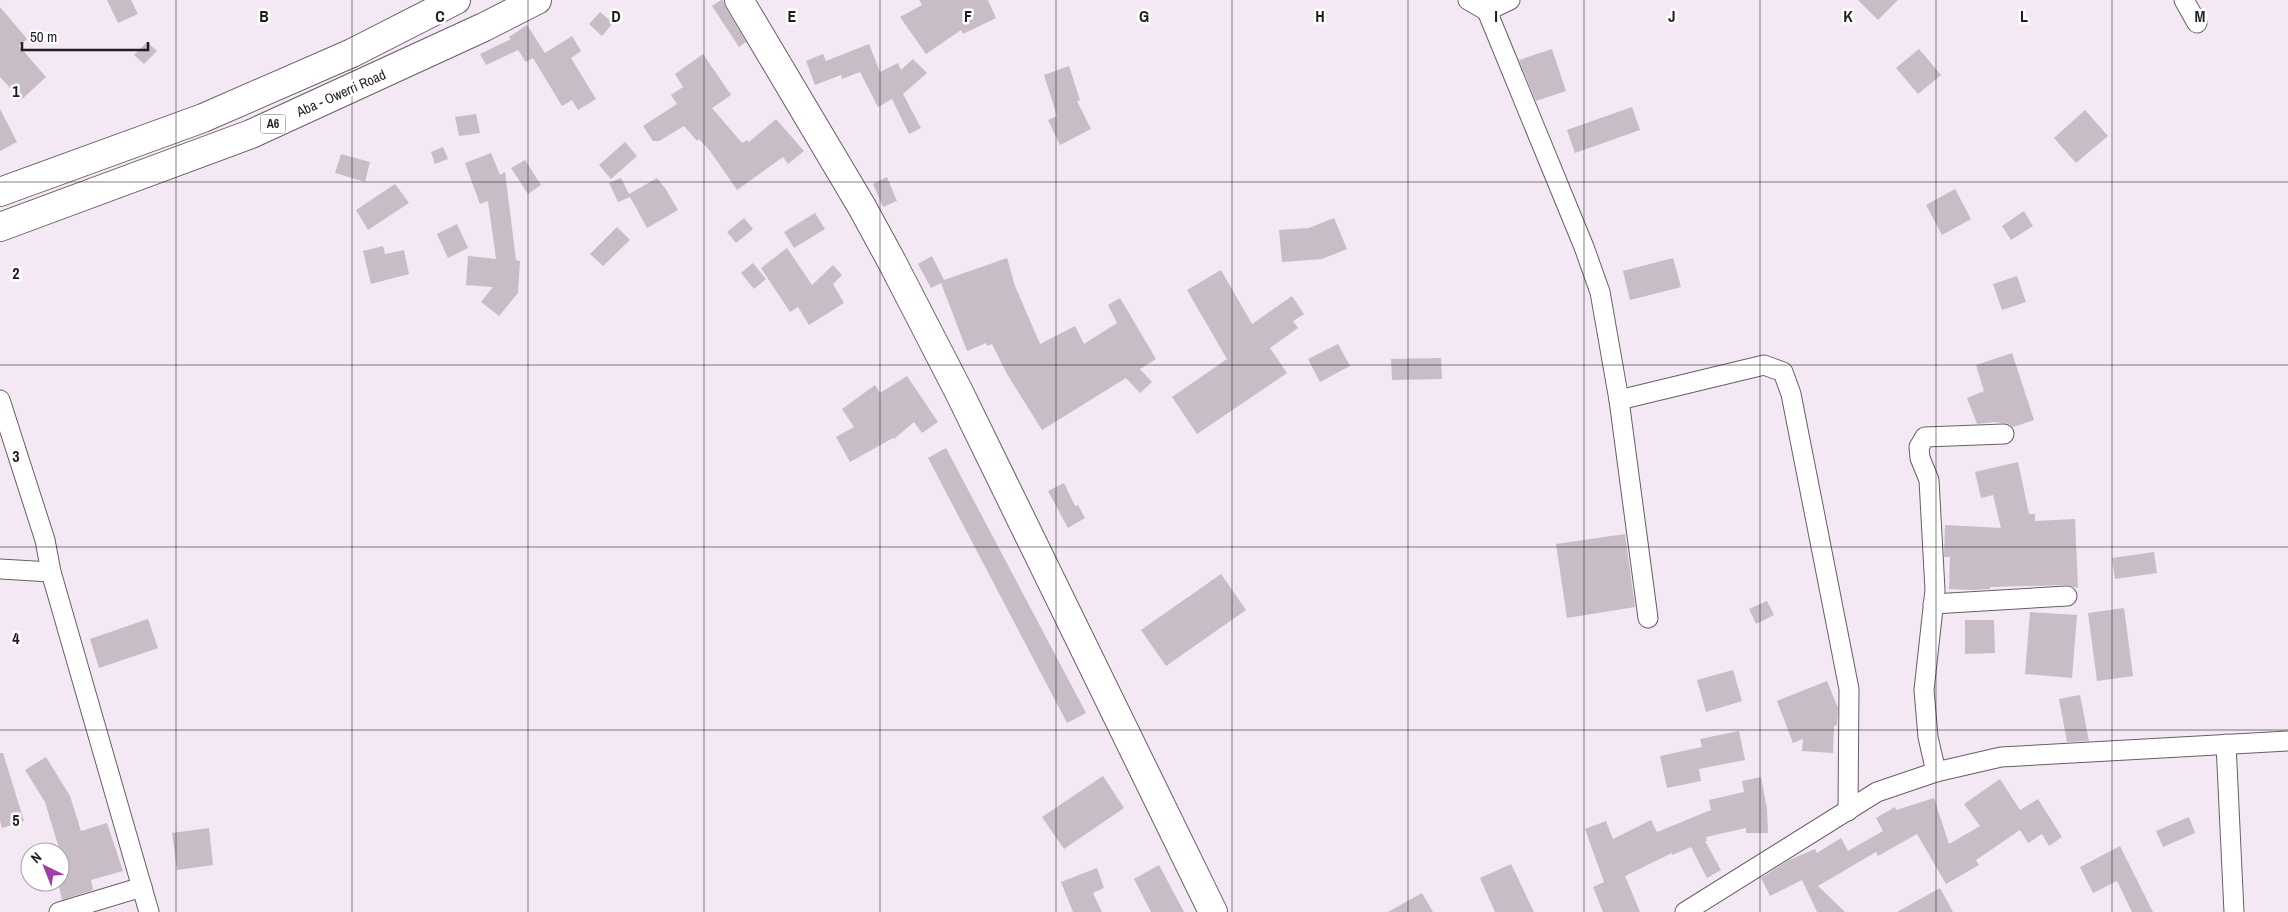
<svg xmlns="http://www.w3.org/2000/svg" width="2288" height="912" font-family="'Archivo Narrow',sans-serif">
<rect width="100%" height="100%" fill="#f3e8f3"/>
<g fill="#c8bcc7">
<polygon points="107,0 131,0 138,14 118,23"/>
<polygon points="721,0 723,0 726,8 746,42 739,47 712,6"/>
<polygon points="919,0 988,0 996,18 963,34 961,30 926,54 900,17 922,5"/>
<polygon points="1858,0 1898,0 1878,20"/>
<polygon points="0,7 27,39 19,46 46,77 21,100 0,77"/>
<polygon points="600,12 613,23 602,36 589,24"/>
<polygon points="527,25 545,53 572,36 581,51 571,58 596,99 578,110 572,100 562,106 533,58 526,62 518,50 486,65 480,54 511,39 509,37"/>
<polygon points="147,42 157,51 144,64 134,55"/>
<polygon points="869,44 880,72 898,63 901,70 913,59 927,73 903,94 921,128 909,134 892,99 878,107 860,72 842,79 841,75 815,85 806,61 823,54 826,61"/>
<polygon points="1552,49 1566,91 1536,101 1519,60"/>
<polygon points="1919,49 1941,75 1918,94 1896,68"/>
<polygon points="703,54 731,95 712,108 742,143 747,140 749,142 776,119 804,151 788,164 783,157 737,190 710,151 699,139 697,141 684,126 659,141 653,141 643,126 677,104 671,95 683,87 675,74"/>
<polygon points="1069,66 1080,100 1077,101 1091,129 1060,145 1048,120 1057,116 1044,75"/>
<polygon points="1632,107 1640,130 1575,153 1567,130"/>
<polygon points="0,109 17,142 0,151"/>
<polygon points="2085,110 2108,136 2076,163 2054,138"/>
<polygon points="476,114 480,133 459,136 455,117"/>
<polygon points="625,142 637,156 611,179 599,165"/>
<polygon points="443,147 448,159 435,164 431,152"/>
<polygon points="491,153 500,175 505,172 516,260 520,261 518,293 499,316 481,302 493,287 466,285 468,256 496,259 488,201 480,204 465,163"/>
<polygon points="341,154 370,162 365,182 335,173"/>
<polygon points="525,160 541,185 528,194 511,168"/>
<polygon points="887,177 897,201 883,207 873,184"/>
<polygon points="621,178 629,194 657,178 665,188 678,210 647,228 630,197 618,202 609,183"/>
<polygon points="395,184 409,203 368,230 356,210"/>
<polygon points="1955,189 1971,219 1942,235 1926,205"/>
<polygon points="2024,211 2033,226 2011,240 2002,226"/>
<polygon points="815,213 825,229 794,248 784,232"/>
<polygon points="744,218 753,229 736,243 727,232"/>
<polygon points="1334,218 1347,249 1322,259 1282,262 1279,230 1309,228"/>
<polygon points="457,224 468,248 448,258 437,234"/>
<polygon points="617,227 630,240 603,266 590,254"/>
<polygon points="383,246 385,254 404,250 409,274 371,284 363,251"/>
<polygon points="787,248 812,285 833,265 842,275 833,284 844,303 809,325 798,307 790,312 761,268"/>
<polygon points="932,256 944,280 1007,258 1015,286 1040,344 1075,326 1084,344 1117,323 1108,305 1120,298 1156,359 1140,369 1152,382 1140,393 1126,378 1042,430 1007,374 992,344 987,346 986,343 967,351 941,283 931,288 918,264"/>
<polygon points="1673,258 1681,287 1630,300 1623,271"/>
<polygon points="753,263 766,279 754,289 741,273"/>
<polygon points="1221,270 1252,324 1292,296 1304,314 1293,321 1298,328 1270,348 1287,373 1197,434 1172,397 1227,359 1187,290"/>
<polygon points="2017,276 2026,302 2002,310 1993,284"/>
<polygon points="1338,344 1350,366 1320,382 1308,359"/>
<polygon points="2012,353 2034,420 2013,427 2009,424 1994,422 1977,424 1967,398 1984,391 1976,365"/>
<polygon points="1441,358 1442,379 1392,380 1391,359"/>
<polygon points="907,376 938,422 922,433 914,422 894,439 893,438 850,462 836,437 854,427 842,409 875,385 880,393"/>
<polygon points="946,448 1086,713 1067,723 928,458"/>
<polygon points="2018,462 2029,514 2035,514 2035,521 2075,519 2078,588 2066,585 1990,587 1990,589 1973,590 1949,589 1950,557 1944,557 1945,525 2001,528 1993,495 1981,498 1975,472"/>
<polygon points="1064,483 1075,506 1078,505 1085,518 1068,528 1048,491"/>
<polygon points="1625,534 1635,607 1567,618 1556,544"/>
<polygon points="2154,552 2157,573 2115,579 2112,558"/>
<polygon points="1221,574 1246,610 1166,666 1141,630"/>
<polygon points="1767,601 1774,615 1756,624 1749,609"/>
<polygon points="2124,608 2133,676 2097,681 2088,613"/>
<polygon points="2030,612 2077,615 2072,678 2025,674"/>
<polygon points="148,619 158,648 99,668 90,639"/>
<polygon points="1965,620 1994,620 1995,653 1965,654"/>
<polygon points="1733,670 1742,701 1706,712 1697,680"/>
<polygon points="1827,681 1838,708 1837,725 1834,726 1833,753 1802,751 1803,739 1793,743 1777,701"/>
<polygon points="2080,695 2089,741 2067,742 2059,699"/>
<polygon points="1739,731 1745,760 1699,769 1701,781 1667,788 1660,756 1702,747 1700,739"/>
<polygon points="0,753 3,753 24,821 2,828 0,821"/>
<polygon points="46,757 70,796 81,831 107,823 123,871 91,880 93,890 62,900 58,882 60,882 60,870 65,868 45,802 25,770"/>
<polygon points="1103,776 1124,808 1064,849 1042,817"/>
<polygon points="1761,777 1767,809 1768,833 1746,833 1746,828 1706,837 1707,841 1705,841 1721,870 1707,878 1691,847 1672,855 1672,853 1625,876 1640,912 1603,912 1593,887 1604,882 1585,829 1606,821 1613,839 1651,820 1657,832 1711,810 1709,800 1744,792 1742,781"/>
<polygon points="2000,779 2020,810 2038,799 2062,837 2049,846 2042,834 2028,843 2020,830 1976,860 1979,865 1946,884 1917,834 1878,856 1876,852 1818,886 1845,912 1817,912 1802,880 1770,896 1761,878 1789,860 1815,849 1817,853 1841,838 1848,851 1883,831 1876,818 1895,807 1896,810 1934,798 1949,844 1980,826 1964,804"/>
<polygon points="2189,817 2195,833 2163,847 2156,831"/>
<polygon points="209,828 213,865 177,870 172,833"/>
<polygon points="2120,846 2153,912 2132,912 2117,881 2093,893 2080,867"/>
<polygon points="1511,864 1534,912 1495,912 1480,878"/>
<polygon points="1159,865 1184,912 1151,912 1134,879"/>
<polygon points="1097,868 1104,888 1093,893 1102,912 1073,912 1061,882"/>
<polygon points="1940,888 1953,912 1897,912"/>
<polygon points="1422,893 1433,912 1388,912"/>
</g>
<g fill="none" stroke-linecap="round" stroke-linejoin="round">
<defs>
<g id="street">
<polyline points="1468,0 1487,11 1510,0"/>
<polyline points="2184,0 2197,23"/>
<polyline points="1487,11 1584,247 1600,292 1619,400 1648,618"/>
<polyline points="0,400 45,540 51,572 149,912"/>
<polyline points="1619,400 1764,365 1783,372 1791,394 1849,689 1848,811"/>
<polyline points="0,569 51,572"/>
<polyline points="1933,604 2067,596"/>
<polyline points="2226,744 2234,912"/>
<polyline points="1936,772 1928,737 1924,690 1935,590 1929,480 1920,458 1919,447 1925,437 2004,434"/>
<polyline points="59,912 142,887"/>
<polyline points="1685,912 1877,792 1936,772 2001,757 2288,741"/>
</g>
<polyline id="secondary" points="739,0 862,207 892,262 959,392 1213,912"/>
<g id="highway">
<polyline points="0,192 203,118 352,53 456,0"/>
<polyline points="0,227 251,134 484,27 537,0"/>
</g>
</defs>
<use href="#street" stroke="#685e68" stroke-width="21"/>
<use href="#secondary" stroke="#685e68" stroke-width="30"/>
<use href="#highway" stroke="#685e68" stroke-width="30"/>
<use href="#street" stroke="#fff" stroke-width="19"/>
<use href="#secondary" stroke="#fff" stroke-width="28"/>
<use href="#highway" stroke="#fff" stroke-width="28"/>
</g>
<path fill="none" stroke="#201c20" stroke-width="1" stroke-opacity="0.55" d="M176 0V912M352 0V912M528 0V912M704 0V912M880 0V912M1056 0V912M1232 0V912M1408 0V912M1584 0V912M1760 0V912M1936 0V912M2112 0V912M0 182H2288M0 365H2288M0 547H2288M0 730H2288"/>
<g text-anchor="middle" stroke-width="5" stroke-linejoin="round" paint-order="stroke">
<rect fill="#fff" stroke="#636063" stroke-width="1" x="260.5" y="114.5" width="25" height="19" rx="4"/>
<g font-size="12" font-weight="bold" fill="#201c20">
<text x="273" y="128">A6</text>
</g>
<g font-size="14" fill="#201c20" stroke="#fff">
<text transform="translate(341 93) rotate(-24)" y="5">Aba - Owerri Road</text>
</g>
</g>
<g font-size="16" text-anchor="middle" font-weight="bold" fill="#201c20" stroke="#fff" stroke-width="5" stroke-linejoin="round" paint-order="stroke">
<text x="264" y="22">B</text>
<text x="440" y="22">C</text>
<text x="616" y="22">D</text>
<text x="792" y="22">E</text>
<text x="968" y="22">F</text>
<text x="1144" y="22">G</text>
<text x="1320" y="22">H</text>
<text x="1496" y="22">I</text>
<text x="1672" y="22">J</text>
<text x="1848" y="22">K</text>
<text x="2024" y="22">L</text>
<text x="2200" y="22">M</text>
<text x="16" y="97">1</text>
<text x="16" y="279">2</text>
<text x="16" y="462">3</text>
<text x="16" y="644">4</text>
<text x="16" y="826">5</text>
</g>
<g transform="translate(45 867) rotate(317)"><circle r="24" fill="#ffffff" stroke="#a6a4a6"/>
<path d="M0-4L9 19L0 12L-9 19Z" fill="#a13da3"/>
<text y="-8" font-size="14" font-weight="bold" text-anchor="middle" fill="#201c20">N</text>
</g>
<path d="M22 42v8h126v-8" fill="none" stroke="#201c20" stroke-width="2.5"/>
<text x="30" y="42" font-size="15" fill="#201c20" stroke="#ffffff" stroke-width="4" paint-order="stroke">50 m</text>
</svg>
